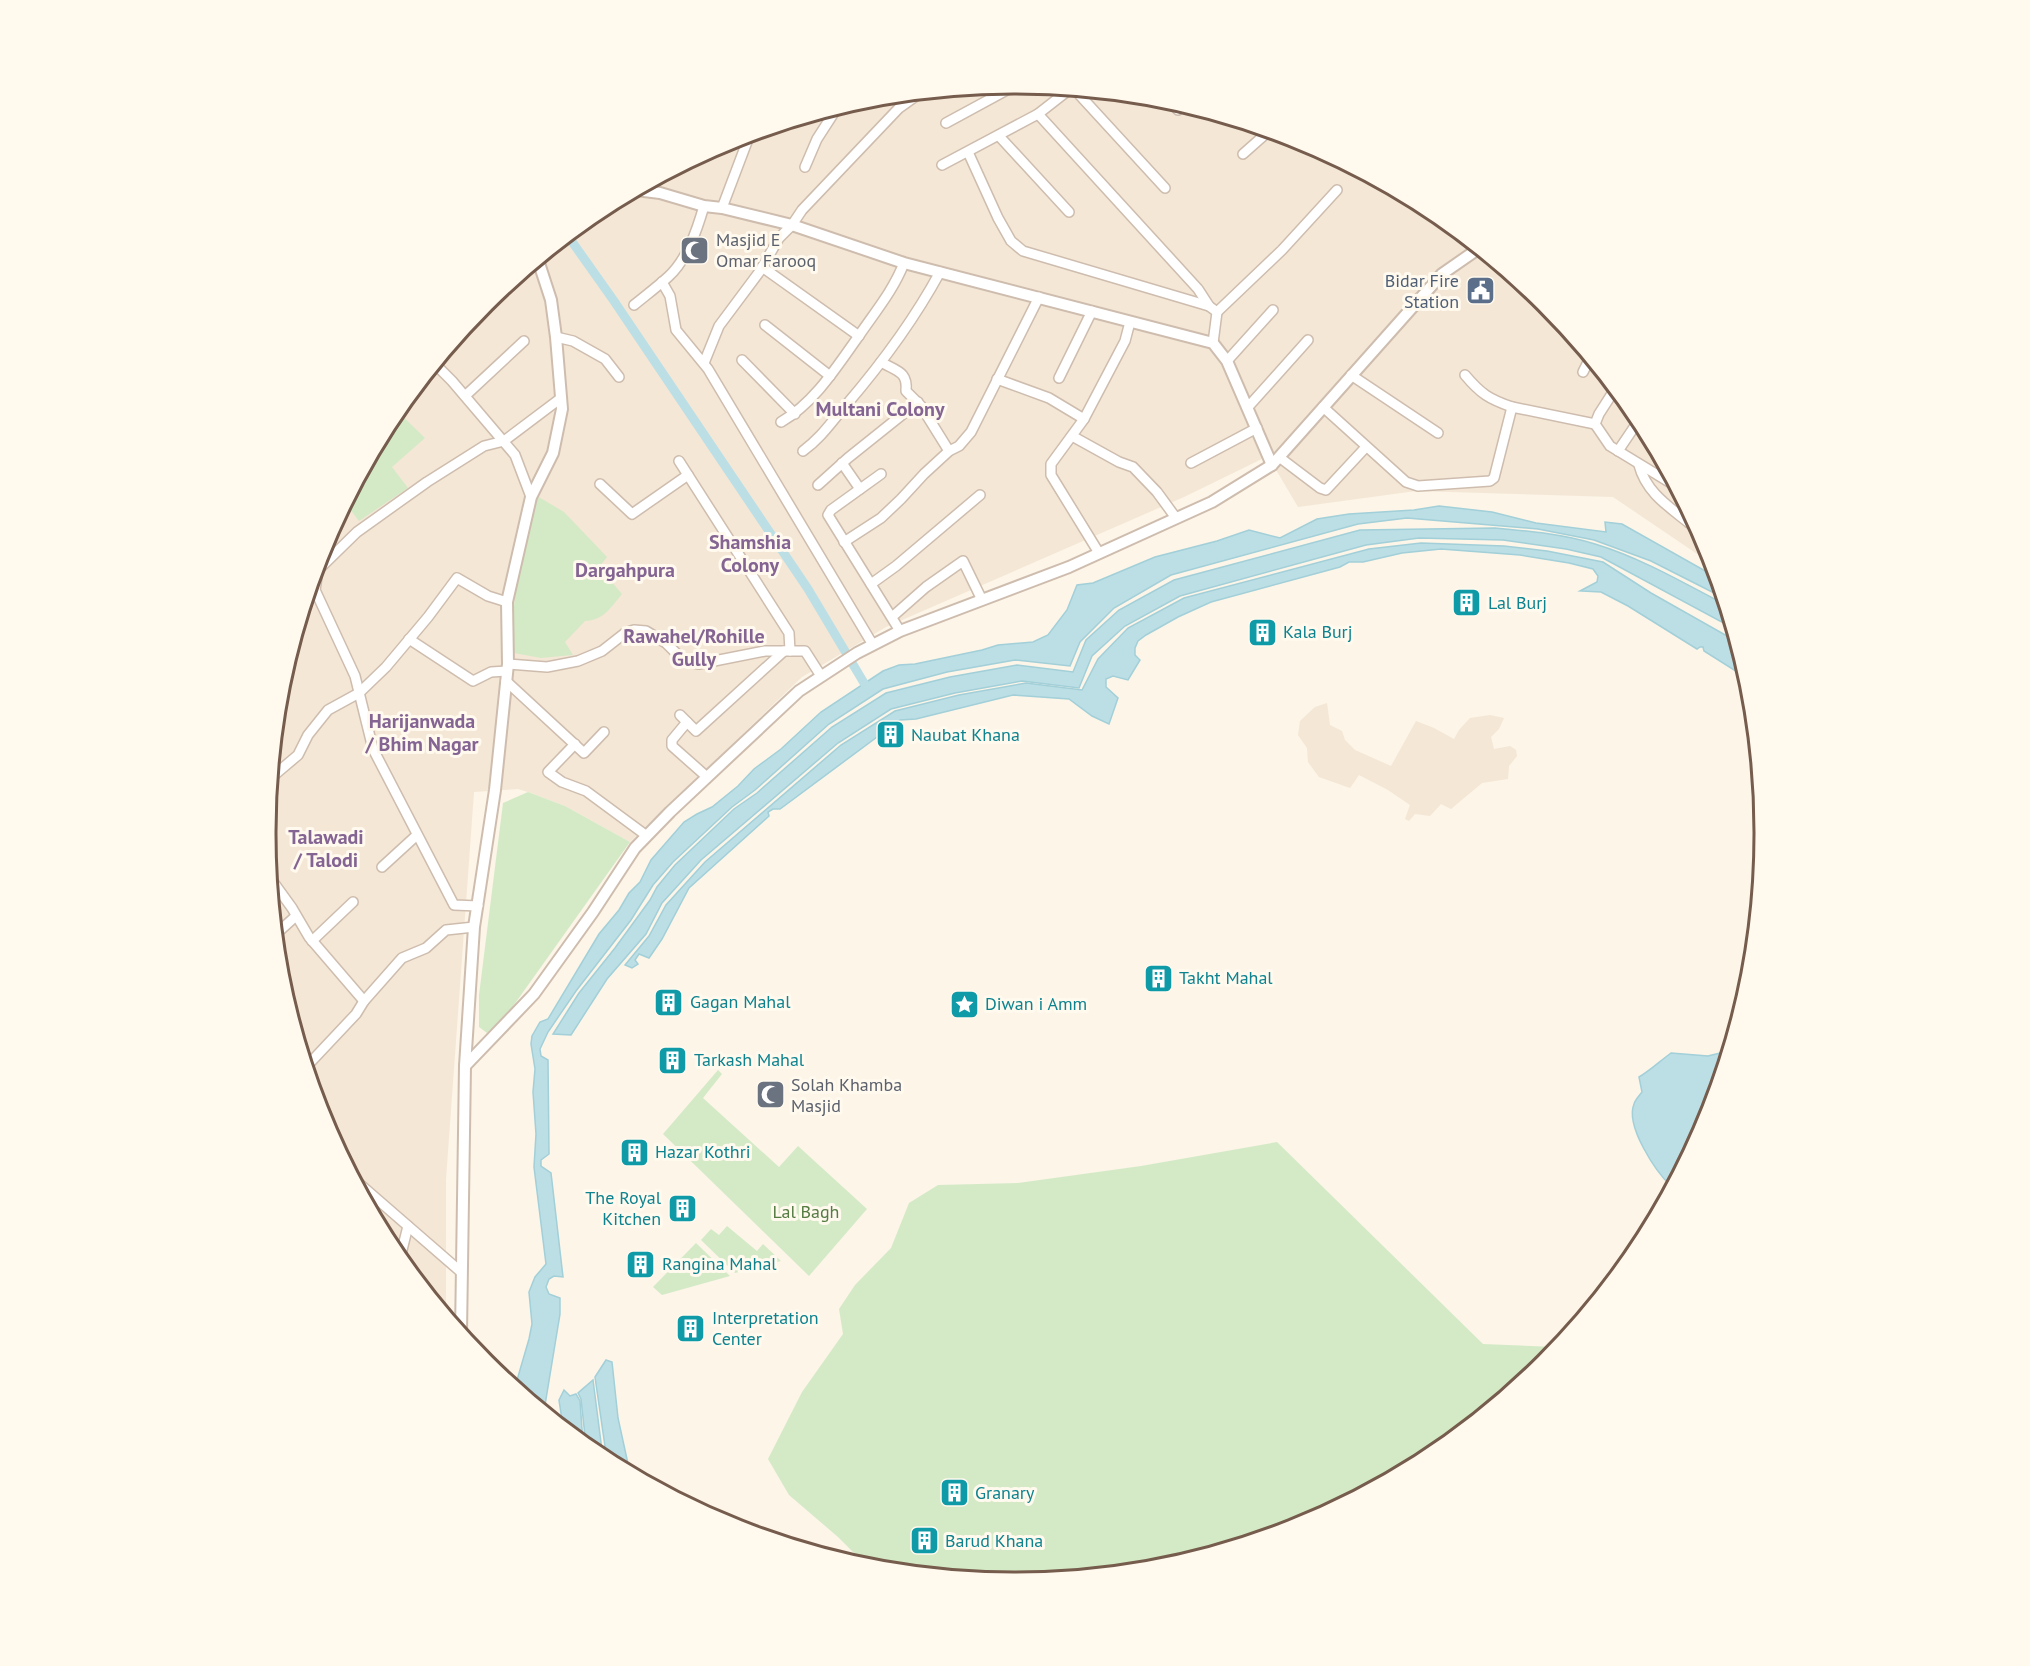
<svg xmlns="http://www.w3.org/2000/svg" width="2030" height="1666" font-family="'PT Sans',sans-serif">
<rect width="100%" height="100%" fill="#fcf5e8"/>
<g fill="#f4e7d6">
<polygon points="1015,84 1161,98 1302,141 1431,210 1545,304 1638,417 1707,547 1712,564 1613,497 1416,491 1298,507 1268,456 1184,497 886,627 802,677 630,842 565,806 528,792 518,789 474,792 446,1179 446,1314 392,1249 323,1119 280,979 266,833 280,687 323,546 392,417 486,303 599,210 729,141 869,98"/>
<polygon points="1327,703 1330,725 1342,731 1345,740 1355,750 1391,766 1416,721 1434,728 1454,739 1459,730 1470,718 1490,715 1504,718 1499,729 1491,737 1494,749 1510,746 1516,750 1517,756 1509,766 1508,779 1482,783 1451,809 1441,804 1430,816 1415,814 1409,821 1405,819 1410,805 1388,790 1359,775 1350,788 1319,777 1308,762 1307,748 1298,735 1300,721 1315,707"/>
</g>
<polygon fill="#f2e4f9" points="1368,177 1431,210 1464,237"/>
<g fill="#d4eac6">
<polygon points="397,411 425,438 392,467 408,488 359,521 346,504"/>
<path d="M537 496 564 512 607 557 599 567 622 594C611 607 603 621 585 621L565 642 573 655 541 658 514 653 513 615 518 572Z"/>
<polygon points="528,792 565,806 630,842 506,1016 487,1033 479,1027 479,995 503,803"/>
<polygon points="718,1070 722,1074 703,1098 779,1167 798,1146 867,1209 809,1276 663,1134"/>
<polygon points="1277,1142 1483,1344 1557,1347 1544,1363 1431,1456 1301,1525 1161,1568 1015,1582 869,1568 838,1537 789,1495 768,1459 802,1392 843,1334 839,1309 855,1285 891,1248 909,1203 938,1185 1018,1183 1141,1166"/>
<polygon points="727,1226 757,1251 763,1244 781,1261 735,1273 701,1240 711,1229 719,1235"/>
<polygon points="696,1243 730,1276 662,1295 653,1287"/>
</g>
<g fill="#bcdfe6" stroke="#a2cfd8" stroke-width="1.5">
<polygon points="1439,506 1492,512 1536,523 1606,532 1605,522 1622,524 1716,577 1722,597 1651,561 1594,540 1538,529 1407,518 1358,524 1171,575 1114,608 1080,642 1070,666 1015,660 947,672 883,689 829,724 755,790 732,807 673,862 653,885 631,920 576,991 548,1032 540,1049 541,1056 548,1060 549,1154 541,1160 541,1166 551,1173 563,1277 554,1276 549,1279 546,1287 549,1294 560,1298 560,1314 544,1411 515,1387 529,1339 532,1324 529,1292 535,1277 546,1264 534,1167 536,1134 533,1092 535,1069 531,1044 532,1036 540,1022 548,1019 599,934 619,910 629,893 640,882 651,860 684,822 697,814 712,807 738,786 754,769 781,749 821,712 883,671 899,665 915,664 982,650 998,645 1033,642 1048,635 1067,610 1077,585 1093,583 1155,557 1217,541 1249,530 1280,538 1317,519 1349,514 1414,510"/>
<path d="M1495 528C1528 531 1563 534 1595 544 1641 558 1682 582 1724 604L1731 627 1601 557 1566 549 1503 540 1419 538 1366 545 1180 596 1125 626 1092 656 1079 688 1022 681 955 693 891 709 838 743 701 860 662 903 646 934 607 979 571 1035 553 1034 579 993 615 948 650 900 657 887 675 865 734 809 757 793 832 727 886 693 950 677 1017 665 1073 672 1086 640 1119 610 1174 580 1360 530Z"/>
<polygon points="1421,543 1504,546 1547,551 1603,562 1651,593 1736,641 1746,675 1742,675 1704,651 1703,647 1700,647 1697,649 1628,606 1601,592 1580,591 1597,582 1598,576 1593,569 1569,563 1520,555 1441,549 1402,553 1363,562 1349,562 1340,567 1211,602 1178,617 1146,635 1138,641 1135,648 1135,655 1140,660 1128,680 1113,676 1106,679 1106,687 1118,698 1109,724 1092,716 1069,699 1013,695 916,719 900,720 780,809 773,809 768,812 769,816 689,888 662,939 649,958 639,954 635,960 638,964 632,968 625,965 649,936 666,905 705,862 841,745 895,711 959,695 1026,683 1082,690 1098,659 1128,628 1184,598 1369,549"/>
<path d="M1728 1051 1707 1120 1671 1186C1656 1172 1625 1126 1634 1104 1635 1100 1639 1096 1642 1092L1639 1077C1651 1070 1660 1061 1671 1053L1708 1056Z"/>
<polygon points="606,1360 612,1362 618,1418 630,1473 607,1460 595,1377"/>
<polygon points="593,1380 603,1458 586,1445 581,1399 578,1393"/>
<polygon points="564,1390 570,1396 576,1394 580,1401 583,1443 563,1426 559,1400"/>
</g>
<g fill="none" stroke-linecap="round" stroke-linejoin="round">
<polyline stroke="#bcdfe6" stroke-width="9" points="568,236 614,301 808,589 867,688"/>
<defs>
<g id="minor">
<polyline points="1075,90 1165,188"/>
<polyline points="1170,101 1178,110"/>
<polyline points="1038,114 1198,289 1209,306 1217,312 1213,343"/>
<polyline points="946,123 1018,84"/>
<polyline points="999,136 1069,212"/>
<polyline points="968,152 998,218 1011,241 1023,251 1209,306"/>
<polyline points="1243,154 1269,131"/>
<polyline points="942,165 1038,114 1070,89"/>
<polyline points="805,167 817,139 837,108"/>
<polyline points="722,208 750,134"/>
<polyline points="762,267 859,336"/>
<polyline points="662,282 670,296 676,330 708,369 873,645"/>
<path d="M634 305C645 296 657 287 668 277 687 260 697 230 704 206"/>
<polyline points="1217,312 1282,250 1337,190"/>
<polyline points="765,325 830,376"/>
<polyline points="556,337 573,341 605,359 619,377"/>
<polyline points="742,360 795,414"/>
<polyline points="1227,361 1273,310"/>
<path d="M881 362C896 371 908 371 906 391L921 406 949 451"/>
<polyline points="704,363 719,326 760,271 779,238 792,225 802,210 899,108 920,93"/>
<polyline points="435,364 452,381 515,455 531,497"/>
<polyline points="1583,372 1590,358"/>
<polyline points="1351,375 1438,433"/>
<path d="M1465 375C1481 394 1489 399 1512 407"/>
<polyline points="1059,378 1092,311"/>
<polyline points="997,379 1049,398 1084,419"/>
<polyline points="465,396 524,341"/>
<polyline points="1248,407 1308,340"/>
<polyline points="1323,407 1406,482 1418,486 1490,481 1494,478 1512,407 1595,424 1599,414 1615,389"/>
<path d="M781 422C814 403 836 368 858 337 875 312 893 291 904 263"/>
<polyline points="1595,424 1610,446 1674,485"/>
<polyline points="1072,436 1119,462 1133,467 1157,492 1176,518"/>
<path d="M803 451C823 436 831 422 847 404 882 363 914 320 940 272"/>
<polyline points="1618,451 1639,420"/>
<polyline points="1279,457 1320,488 1326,490 1366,447"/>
<polyline points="679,461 789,633 790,651"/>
<polyline points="842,463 860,489"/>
<polyline points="1191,463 1257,428"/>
<path d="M1639 465C1646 492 1668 506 1689 523"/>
<polyline points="881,474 831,510 828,515 900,631"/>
<polyline points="600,484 632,514 688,475"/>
<polyline points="818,485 848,458 918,402"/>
<polyline points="844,542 881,518 901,499 924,474 949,451 959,446 971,432 1039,297"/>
<polyline points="1099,553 1051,475 1051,464 1084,419 1125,341 1130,322"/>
<polyline points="317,568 318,570 315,590 355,676 373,749 454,905 478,906"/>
<polyline points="315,573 357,532 427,482 484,446 504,441 561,398"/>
<polyline points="871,584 896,566 980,495"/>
<polyline points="892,617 926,587 963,561 982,600"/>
<polyline points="409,639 473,681 491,672 507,671"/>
<polyline points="508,664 547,667 578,661 602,651 625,633 634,630 646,631 666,643 684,661 699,664 765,651 805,651 821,676"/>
<polyline points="506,681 584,753 604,732"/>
<polyline points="680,715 696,731 784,651"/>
<polyline points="687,722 672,740 672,746 707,777"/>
<polyline points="575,744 548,772 562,782 586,791 647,836"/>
<polyline points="272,777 298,755 308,735 328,710 359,693 386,667 428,617 457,578 488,596 507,602"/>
<polyline points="382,867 417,835"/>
<polyline points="271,879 292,908 309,937 364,1001"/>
<polyline points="276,934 296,916"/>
<polyline points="312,941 353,902"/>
<polyline points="307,1066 356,1014 364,1001 402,958 426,948 446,930 474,927"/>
<polyline points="355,1180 461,1272"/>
<polyline points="400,1258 408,1226"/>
</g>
<g id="tertiary">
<polyline points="636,190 660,193 704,206 722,208 792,225 904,263 1213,343 1227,361 1272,465"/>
<polyline points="465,1066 534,994 593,912 635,848 670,812 799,691 857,653 900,631 1069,567 1212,502 1272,465 1442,274 1478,249"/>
<polyline points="461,1333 465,1066 474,927 495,790 508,664 507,602 531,497 553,453 562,409 556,337 551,300 538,260"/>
</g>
</defs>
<use href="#minor" stroke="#cebdae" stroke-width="12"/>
<use href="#tertiary" stroke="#cebdae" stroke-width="14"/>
<use href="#minor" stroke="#fff" stroke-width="9"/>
<use href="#tertiary" stroke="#fff" stroke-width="10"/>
</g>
<defs>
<symbol id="mosque-square" viewBox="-11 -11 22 22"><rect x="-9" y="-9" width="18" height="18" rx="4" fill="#6b7280" stroke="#fff9ee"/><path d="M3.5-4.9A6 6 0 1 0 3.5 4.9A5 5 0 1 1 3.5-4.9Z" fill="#fff"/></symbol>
<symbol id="civic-square" viewBox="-11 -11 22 22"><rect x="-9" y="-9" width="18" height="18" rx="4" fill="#5c6f8a" stroke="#fff9ee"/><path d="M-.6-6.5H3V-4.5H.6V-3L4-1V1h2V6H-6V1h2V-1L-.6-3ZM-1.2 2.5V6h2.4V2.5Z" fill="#fff"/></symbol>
<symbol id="building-square" viewBox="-11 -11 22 22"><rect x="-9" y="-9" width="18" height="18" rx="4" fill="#0f9aa8" stroke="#fff9ee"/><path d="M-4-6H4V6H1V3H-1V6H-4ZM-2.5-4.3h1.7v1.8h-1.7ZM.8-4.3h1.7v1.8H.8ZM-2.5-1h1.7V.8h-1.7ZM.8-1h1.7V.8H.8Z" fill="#fff"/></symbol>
<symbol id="sight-square" viewBox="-11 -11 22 22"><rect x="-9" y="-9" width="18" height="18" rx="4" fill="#0f9aa8" stroke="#fff9ee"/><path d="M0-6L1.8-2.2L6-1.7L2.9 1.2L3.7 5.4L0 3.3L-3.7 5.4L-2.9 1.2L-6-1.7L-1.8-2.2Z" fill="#fff"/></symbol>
</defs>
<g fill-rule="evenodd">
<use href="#mosque-square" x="678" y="234" width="33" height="33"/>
<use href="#civic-square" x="1464" y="274" width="33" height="33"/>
<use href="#building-square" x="1450" y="586" width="33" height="33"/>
<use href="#building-square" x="1246" y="616" width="33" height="33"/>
<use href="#building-square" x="874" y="718" width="33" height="33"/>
<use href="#building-square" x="1142" y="962" width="33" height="33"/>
<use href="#building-square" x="652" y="986" width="33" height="33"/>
<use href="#sight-square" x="948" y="988" width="33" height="33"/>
<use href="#building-square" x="656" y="1044" width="33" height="33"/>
<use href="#mosque-square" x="754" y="1078" width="33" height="33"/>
<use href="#building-square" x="618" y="1136" width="33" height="33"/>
<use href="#building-square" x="666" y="1192" width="33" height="33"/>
<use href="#building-square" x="624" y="1248" width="33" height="33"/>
<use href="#building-square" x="674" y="1312" width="33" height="33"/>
<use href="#building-square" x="938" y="1476" width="33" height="33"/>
<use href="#building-square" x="908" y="1524" width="33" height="33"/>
</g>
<g text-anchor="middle" stroke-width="6" stroke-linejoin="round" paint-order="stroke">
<g font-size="18" fill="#5b616d" stroke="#fff9ee" text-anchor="start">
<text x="716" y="246">Masjid E<tspan x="716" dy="21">Omar Farooq</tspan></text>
<text x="791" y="1091">Solah Khamba<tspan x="791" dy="21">Masjid</tspan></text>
</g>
<g font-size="18" fill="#4e5e75" stroke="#fff9ee" text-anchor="end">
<text x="1459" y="287">Bidar Fire<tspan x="1459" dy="21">Station</tspan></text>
</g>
<g font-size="18" fill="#0d838f" stroke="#fff9ee" text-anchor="start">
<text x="1488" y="609">Lal Burj</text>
<text x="1283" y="638">Kala Burj</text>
<text x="911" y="741">Naubat Khana</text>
<text x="1179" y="984">Takht Mahal</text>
<text x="690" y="1008">Gagan Mahal</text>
<text x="985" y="1010">Diwan i Amm</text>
<text x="694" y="1066">Tarkash Mahal</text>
<text x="655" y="1158">Hazar Kothri</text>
<text x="661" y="1204" text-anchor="end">The Royal<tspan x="661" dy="21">Kitchen</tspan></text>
<text x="662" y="1270">Rangina Mahal</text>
<text x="712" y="1324">Interpretation<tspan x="712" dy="21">Center</tspan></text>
<text x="975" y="1499">Granary</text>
<text x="945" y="1547">Barud Khana</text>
</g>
<g font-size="18" fill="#547c43" stroke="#fff9ee">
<text x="806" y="1218">Lal Bagh</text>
</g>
<g font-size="20" font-weight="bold" fill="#846492" stroke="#fff9ee">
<text x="880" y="416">Multani Colony</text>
<text x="750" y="549">Shamshia<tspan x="750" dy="23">Colony</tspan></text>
<text x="625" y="577">Dargahpura</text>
<text x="694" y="643">Rawahel/Rohille<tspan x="694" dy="23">Gully</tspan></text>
<text x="422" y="728">Harijanwada<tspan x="422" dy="23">/ Bhim Nagar</tspan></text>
<text x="326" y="844">Talawadi<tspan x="326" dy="23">/ Talodi</tspan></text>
</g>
</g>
<path d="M0 0H2030V1666H0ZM1014 94H1016A738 738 0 0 1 1754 832V834A738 738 0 0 1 1016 1572H1014A738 738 0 0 1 276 834V832A738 738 0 0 1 1014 94Z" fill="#fff9ee" fill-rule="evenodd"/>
<path fill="none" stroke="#765c4c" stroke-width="3" d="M1014 94H1016A738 738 0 0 1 1754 832V834A738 738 0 0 1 1016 1572H1014A738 738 0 0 1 276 834V832A738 738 0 0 1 1014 94Z"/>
</svg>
